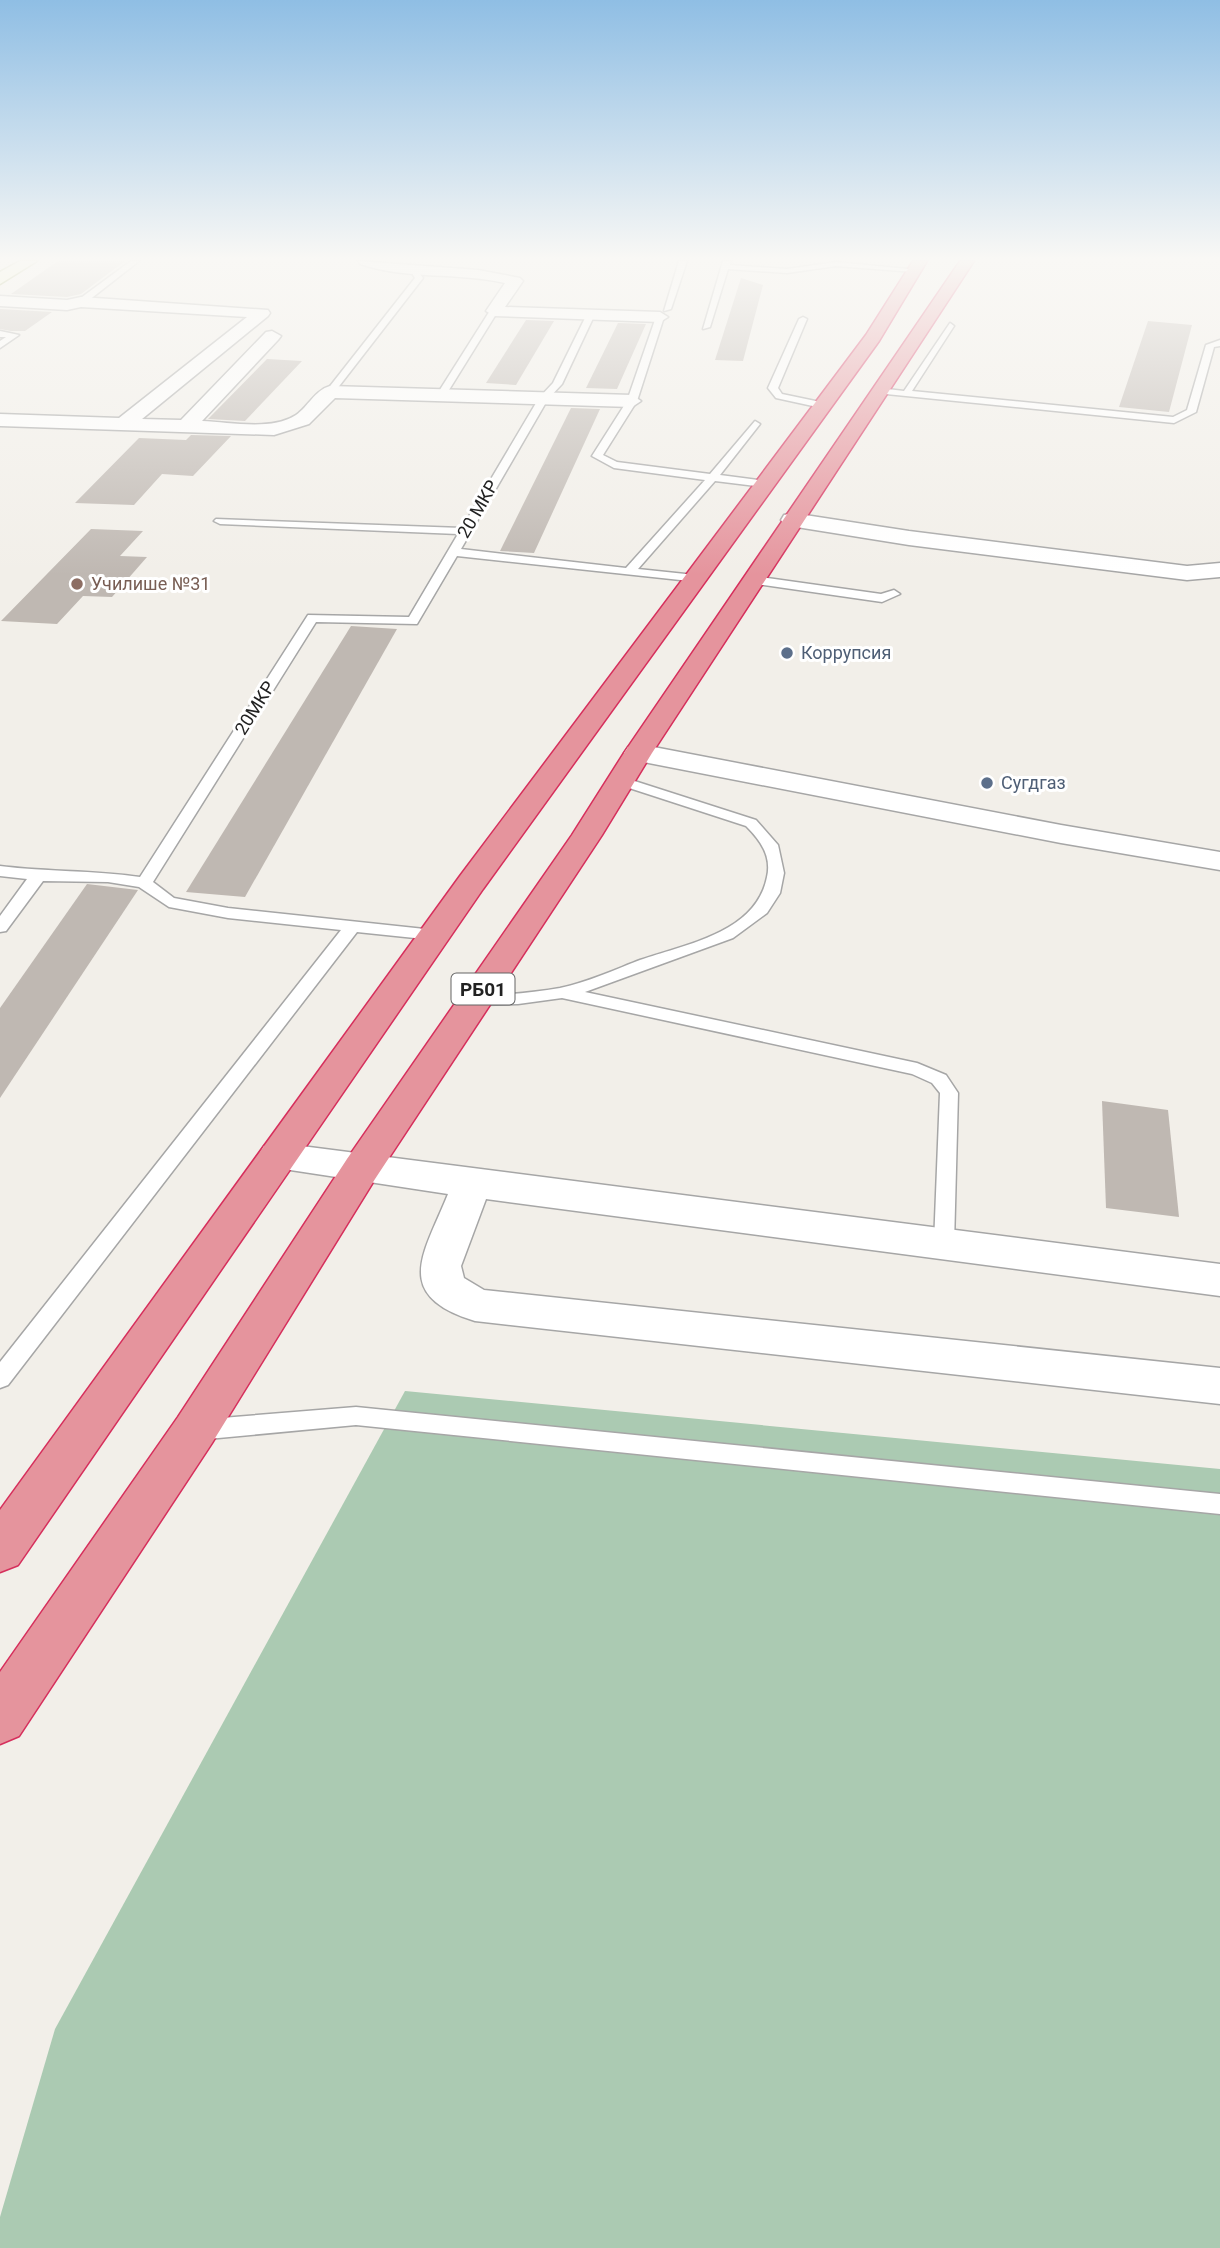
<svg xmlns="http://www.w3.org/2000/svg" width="1220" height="2248" font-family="Roboto,sans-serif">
<rect width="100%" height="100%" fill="#f2efe9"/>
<polygon fill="#abcab2" points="405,1391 1220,1469 1220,2248 0,2248 0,2217 55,2029"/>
<g fill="#bfb8b2">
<polygon points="58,261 125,261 81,294 67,297 11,294"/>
<polygon points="741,278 763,285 743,361 715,360"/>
<polygon points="0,309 52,312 25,331 11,331 0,329"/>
<polygon points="526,320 554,321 516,385 486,383"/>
<polygon points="1148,321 1192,325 1169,412 1119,407"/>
<polygon points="618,323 646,324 617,389 586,388"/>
<polygon points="267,359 302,361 245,421 208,419"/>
<polygon points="571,408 600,409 534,553 500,551"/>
<polygon points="191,435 231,436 193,476 162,474 134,505 75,503 139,438 186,440"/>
<polygon points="91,529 143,531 120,556 147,557 112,597 83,596 57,624 1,621"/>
<polygon points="351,626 397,629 245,897 186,892"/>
<polygon points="87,884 138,890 0,1098 0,1008"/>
<polygon points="1102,1101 1168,1110 1179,1217 1106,1208"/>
</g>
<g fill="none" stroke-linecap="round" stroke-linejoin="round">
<defs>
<g id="lane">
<polygon points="131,261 139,261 84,304 78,304 78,300"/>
<polygon points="679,261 687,261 671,309 664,311"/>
<polygon points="723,261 731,261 730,265 787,269 836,262 918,270 914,272 836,266 787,273 728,269 710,327 703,329"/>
<polygon points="409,268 415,268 423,278 333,394 327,394 327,390 415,278"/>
<polygon points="491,309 498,311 444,398 438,398 436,396"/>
<path d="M591 312 595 314 562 384 548 399 461 549 626 568 705 480 614 468 592 456 627 401 656 317 660 315 664 317 637 401 603 455 617 462 710 474 755 421 760 424 720 475 765 481 770 484 765 487 715 481 638 569 695 575 701 579 699 582 457 556 417 624 316 622 153 882 174 898 228 908 434 930 442 935 434 940 357 932 8 1385 0 1388V1362L341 930 228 918 169 907 139 887 108 882 43 881 6 931 0 932V916L27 879 0 876V866C47 872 93 870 140 877L308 615 409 617 458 534 220 524 214 521 216 519 462 528 539 398 553 383 587 314Z"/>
<polygon points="803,317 807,319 778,388 782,394 825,403 827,405 822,408 776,398 768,388 799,319"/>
<polygon points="950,323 954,326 912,391 1173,417 1187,410 1206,345 1220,340 1220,346 1214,347 1196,412 1174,423 876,393 876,389 879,388 904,391"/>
<polygon points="0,331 19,335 0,348 0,341 6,337 0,337"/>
<polygon points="753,576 881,594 894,590 900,594 882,602 749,583 749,577"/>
<path d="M622 777 756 820 778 845 784 873 780 893 767 913 733 938 585 992 917 1063 946 1075 958 1093 954 1244 951 1249 944 1252 937 1249 934 1244 940 1093 932 1083 912 1074 562 998 518 1004 469 1005 466 1001 469 997 475 996C503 995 532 993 560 988 588 982 614 970 640 960 686 944 756 933 767 877 772 856 760 840 746 826L617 784 615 781Z"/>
<polygon points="356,1407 1220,1494 1220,1514 356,1425 197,1440 189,1437 185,1430 189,1423 197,1420"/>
</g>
<g id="street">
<path d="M358 261 478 270 520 278 523 281 505 307 660 312 668 317 660 322 494 316 486 311 505 283C457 272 408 280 360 264Z"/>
<path d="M0 296 67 300 81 297 268 310 270 313 268 316 142 419 181 420 266 332 272 331 281 336 278 340 202 421C229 422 272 431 296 415 308 407 315 390 330 386L632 395 641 401 632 407 335 398 309 424 274 435 0 426V414L119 418 247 317 81 307 67 310 0 306Z"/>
<polygon points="792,513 909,531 1187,566 1220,563 1220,577 1187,580 909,545 784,525 781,520 784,515"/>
<polygon points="638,744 1061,825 1220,852 1220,870 1061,843 628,759 624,753 628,747"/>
<path d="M278 1143 1220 1264V1296L486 1199 461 1266 464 1278 484 1290 1220 1368V1404L475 1321C391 1295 424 1254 448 1194L264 1166 258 1156 264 1146Z"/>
</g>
<polygon id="secondary" points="20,261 37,261 0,284 0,272"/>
<g id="highway">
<polygon points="913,261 927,261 879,341 483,889 18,1565 0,1572 0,1510 460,876 866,335"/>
<polygon points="960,261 974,261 652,753 602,835 375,1179 212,1443 19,1736 0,1744 0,1672 178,1417 347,1159 572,835 624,753"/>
</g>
</defs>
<use href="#lane" stroke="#a6a6a6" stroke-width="3"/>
<use href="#street" stroke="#a6a6a6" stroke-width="3"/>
<use href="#secondary" stroke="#647909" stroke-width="3"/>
<use href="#highway" stroke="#d62f5c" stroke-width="3"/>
<use href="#lane" fill="#fff" fill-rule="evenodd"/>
<use href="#street" fill="#fff" fill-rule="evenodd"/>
<use href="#secondary" fill="#f1f8c0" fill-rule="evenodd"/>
<use href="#highway" fill="#e5949d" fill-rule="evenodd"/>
</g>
<linearGradient id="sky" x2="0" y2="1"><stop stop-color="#8fbee4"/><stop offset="0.45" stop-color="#f9f8f5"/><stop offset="1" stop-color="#f9f8f5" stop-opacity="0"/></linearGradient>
<rect width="1220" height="575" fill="url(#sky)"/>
<circle fill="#8d6e63" stroke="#fff" stroke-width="2.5" cx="77" cy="584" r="7"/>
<g fill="#5c6f8a" stroke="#fff" stroke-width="2.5">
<circle cx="787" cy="653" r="7"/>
<circle cx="987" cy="783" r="7"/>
</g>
<g text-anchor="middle" stroke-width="6" stroke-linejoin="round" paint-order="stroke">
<g font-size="18" fill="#222" stroke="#fff">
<text transform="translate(478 509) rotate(-60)" y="6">20 МКР</text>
<text transform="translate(255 708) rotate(-58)" y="6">20МКР</text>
</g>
<g font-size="18" fill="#785e54" stroke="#fff" text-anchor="start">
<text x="91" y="590">Училише №31</text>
</g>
<g font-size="18" fill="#4e5e75" stroke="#fff" text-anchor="start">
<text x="801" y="659">Коррупсия</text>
<text x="1001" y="789">Сугдгаз</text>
</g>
<rect fill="#fff" stroke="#646464" stroke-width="2" x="451.5" y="973.5" width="63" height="31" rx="5"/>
<g font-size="19" font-weight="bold" fill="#222">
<text x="483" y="996">РБ01</text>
</g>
</g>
</svg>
